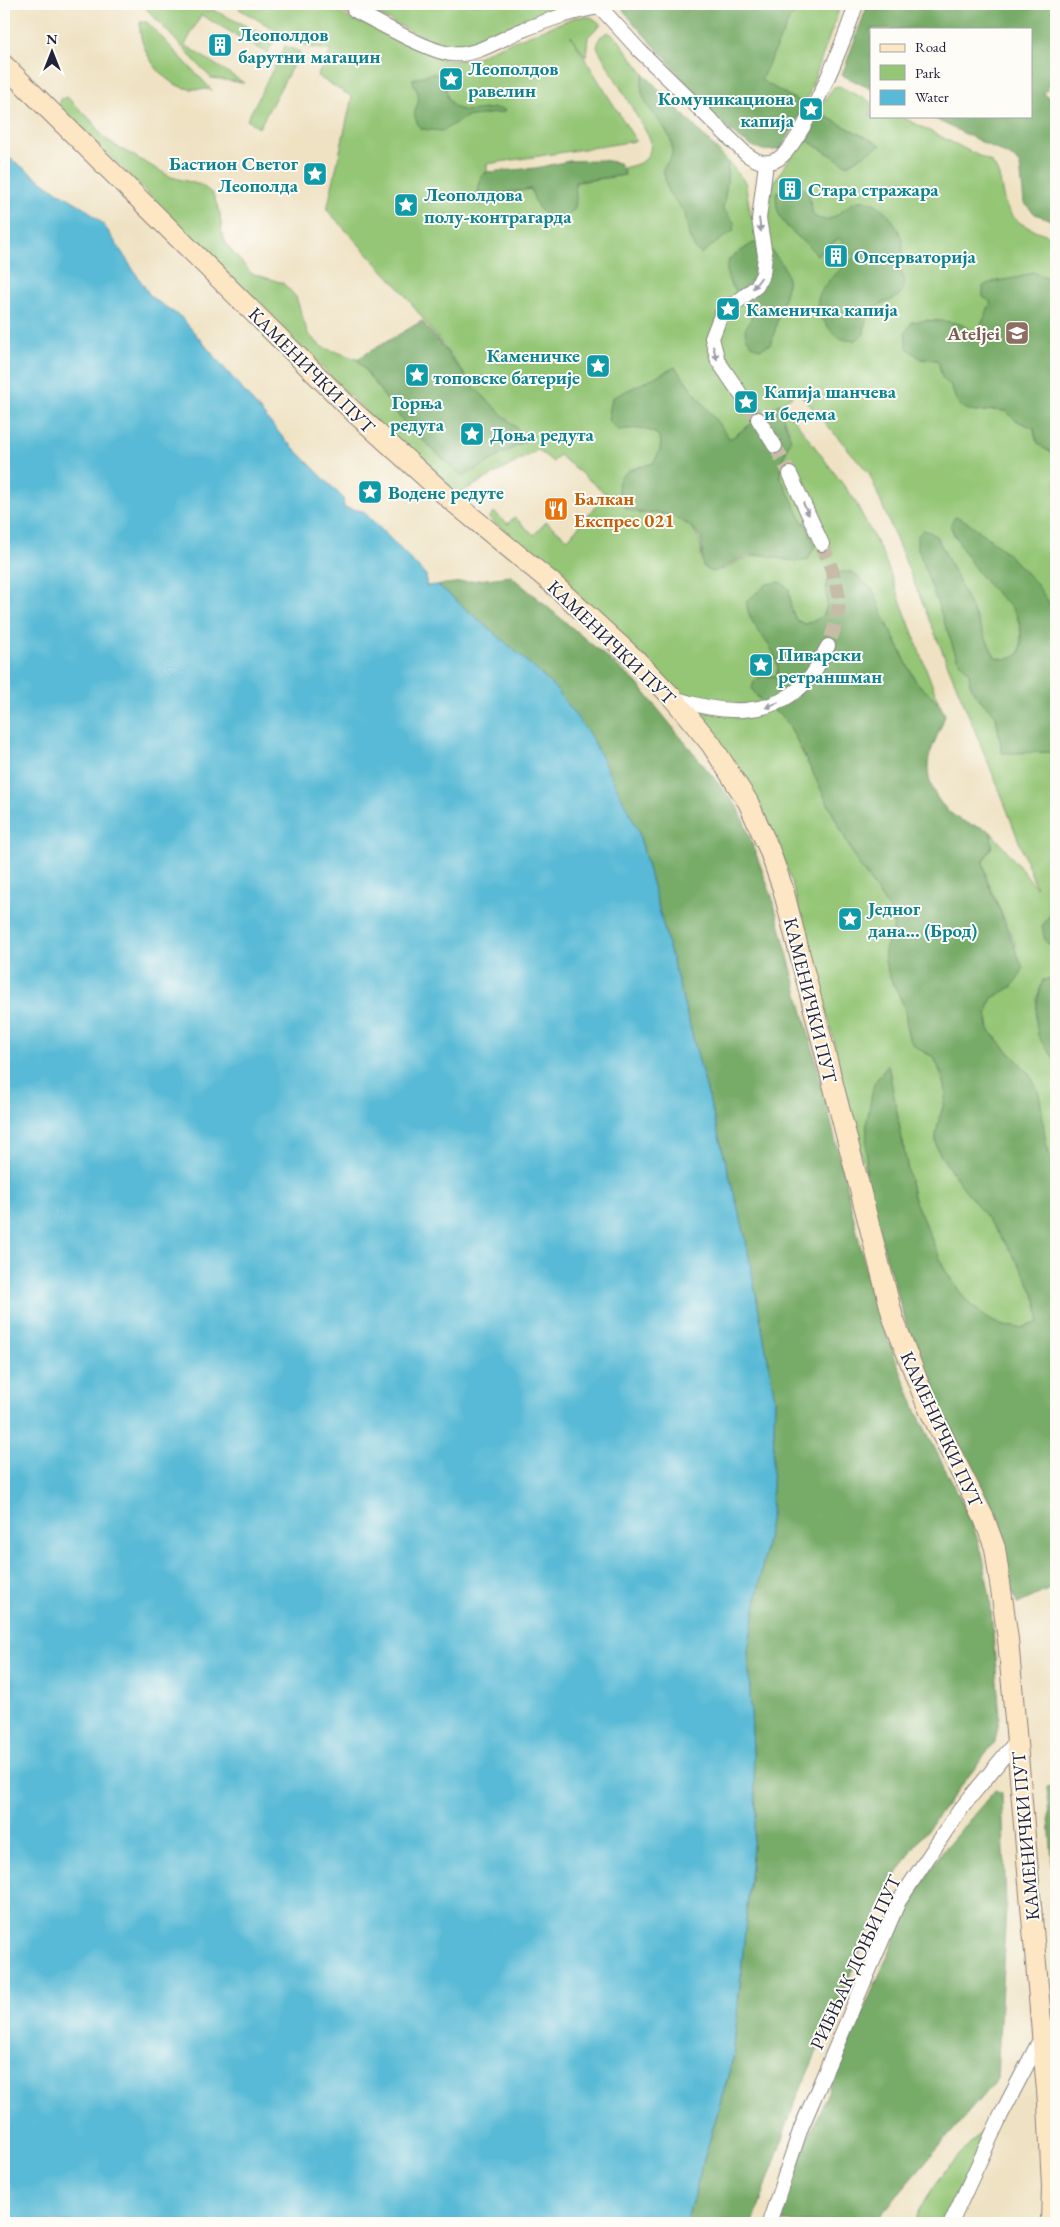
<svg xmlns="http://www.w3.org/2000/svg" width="1060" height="2227" font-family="'EB Garamond',serif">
<rect width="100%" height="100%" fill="#fdfcf7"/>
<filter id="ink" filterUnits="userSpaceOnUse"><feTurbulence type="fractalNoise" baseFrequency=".02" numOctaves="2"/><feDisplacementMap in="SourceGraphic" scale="10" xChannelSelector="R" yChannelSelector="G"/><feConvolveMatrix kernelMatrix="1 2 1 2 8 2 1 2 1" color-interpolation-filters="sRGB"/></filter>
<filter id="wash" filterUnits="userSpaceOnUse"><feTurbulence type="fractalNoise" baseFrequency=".0096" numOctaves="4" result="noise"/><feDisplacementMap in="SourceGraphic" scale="20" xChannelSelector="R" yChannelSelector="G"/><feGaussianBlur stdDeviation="1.12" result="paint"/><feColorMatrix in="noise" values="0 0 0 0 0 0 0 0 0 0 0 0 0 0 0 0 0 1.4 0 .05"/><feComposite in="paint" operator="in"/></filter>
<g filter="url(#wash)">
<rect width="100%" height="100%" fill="#efe2c3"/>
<g fill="#94c676" stroke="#5b7458" fill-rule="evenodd">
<polygon points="142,4 194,4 207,12 211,9 275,40 267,53 201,15 185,45 244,83 211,78"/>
<path d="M242 4H572L556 11 516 23 469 49H448L357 5 351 16 447 61 476 58 493 49 576 17H591L601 24 588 37 586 57 571 36 636 141 487 164V172L481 177 478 197 625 175 623 168C641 164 653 160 650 139L597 47 600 37 608 32 617 38 644 74C631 103 676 126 673 152 672 158 666 163 663 169L728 161 745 182 751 217 803 138 880 145 817 112 834 87 839 86 871 102V116H900L991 162C999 171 1000 180 1002 191 1008 225 1028 227 1056 238V281L1032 272 1021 278 992 282 991 302 976 338 947 322 926 320 921 359 937 360C943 371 937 378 950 383L957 402 975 412 994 410 1006 411 1015 420 1034 428C1035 443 1039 447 1053 453L1056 463V613C1030 574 1000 543 960 518L950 525 954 535 1016 612 1021 632 1020 653C1011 660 1006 660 995 657L938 539 935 535 917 546 957 657 969 672 970 684 975 694 996 716 1002 753 1056 752V912L1050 915 1045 941 1056 951V978L1043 980 1037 998V1015L1038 1035 1056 1061V1169L1051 1161 1042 1127 1039 1096 1027 1072 989 1030 987 1012 992 997 1012 987 1015 944 987 880 983 862 992 846 991 832 1036 887 1001 794 869 473 798 392 782 403 854 499 884 557 939 703 916 682 886 622 826 585C828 607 829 618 805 624L796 620 791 608 789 589 750 617C759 632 784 658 776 676L760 677 757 697 776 711 788 723 857 862 894 916 893 937C871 959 899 987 905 1011 907 1019 906 1031 909 1038 914 1048 926 1053 934 1057 938 1067 946 1083 946 1093 944 1111 930 1135 939 1152 962 1192 1047 1279 1038 1323L1021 1328 1003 1326 986 1318 964 1298 945 1270 913 1197 888 1065 867 1120 866 1175 827 1013 793 887 779 845 756 797 551 571 489 518 494 512 508 524 514 517 534 535 546 522 568 539 606 494 559 455 553 462 538 450 460 493 415 461 59 105 61 99 67 97 91 120 102 136 118 147 171 177 201 185 213 194 220 214 222 234 228 247 251 273 283 283 296 297 308 334 322 347 357 359 404 423 463 477 527 440 474 387 402 291 327 210 352 97 317 76 331 51 304 46 239 9ZM675 367 730 439 777 406 789 430 786 452 781 463V478L803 523 805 522 796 562C766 552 751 552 724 570L701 556C704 522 667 510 639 514L628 470 653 463C676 429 643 426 617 430Z"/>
<polygon points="805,4 841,4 805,105 760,80 789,20"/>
<path d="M140 22H147L212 90C203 88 194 90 185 88 160 83 137 46 140 22Z"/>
<polygon points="285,46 300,52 259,128 247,120"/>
<path d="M996 2116 944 2223H914C931 2181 965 2149 996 2116Z"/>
</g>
<g fill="#77ab67" stroke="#4c6651">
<path d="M627 4H805L789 20 761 80 805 105 782 148C776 150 767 152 760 149 727 139 688 85 666 59 652 43 637 28 623 10Z"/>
<polygon points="868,4 1056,4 1056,75 1044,94 1056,102 1056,222 1035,214 1024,203 1020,165 1014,158 929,116 1031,116 1031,29 871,29 871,89 842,75"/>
<path d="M433 73 444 77C447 84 445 93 449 100 460 121 488 103 505 110L504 112 466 117 442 131 421 129C407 108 421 110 418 94 417 88 413 86 413 79Z"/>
<path d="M644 74 728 161 727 184 723 209 734 222V230L701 254 695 249 689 236 685 213 668 192 663 169C666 164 672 159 672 152 676 125 630 106 644 74Z"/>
<polygon points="817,112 881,145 847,165 803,138"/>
<path d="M602 160 619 163 625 175 575 182C575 191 578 201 574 209 567 221 548 220 540 210 535 204 533 195 531 189L477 197 481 176 487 172 536 168 569 161Z"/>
<path d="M801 186 809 194 813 215C833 230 844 203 859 201 881 197 901 227 903 246 904 253 899 259 900 264 900 274 908 279 903 290 897 304 875 300 867 316 865 321 865 329 864 334L856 340C845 342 835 337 829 328 801 294 832 280 854 257L839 238 817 255C801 234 771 226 777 191L791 199Z"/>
<path d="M753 243 766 245C793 274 791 278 779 314 776 324 775 334 771 344L760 349C750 346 746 340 745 329 771 296 715 297 729 259Z"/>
<path d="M1032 272 1056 281V463L1053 453C1039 447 1036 443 1034 428L1015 420 1006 411 994 410 975 412 963 408 957 402 950 384C937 378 943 371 937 360L921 359 907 348 905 333 912 322C923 320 955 320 964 326 968 328 972 334 976 337L991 302 983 297V286C998 278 1016 281 1032 272Z"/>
<polygon points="422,321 474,387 528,439 463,477 404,423 357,359"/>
<path d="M675 367 730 439 781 403 784 421 791 439 781 463V478L803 523 805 522 815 546 808 560C792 565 773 554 755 555 739 555 728 569 712 572L703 567C701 559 703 552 702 544 700 528 677 517 664 514 649 510 643 516 626 509 608 475 623 472 653 463 676 429 643 426 618 430L608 420 612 398Z"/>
<path d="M955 517 960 518 969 523 1006 552 1035 582 1056 613V752L1002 753 996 716 975 694 970 684 969 672 957 658 917 546V536L923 530 931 532 938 539 995 657C1006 660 1011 660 1020 653 1026 609 1009 609 985 581 971 565 959 544 950 525Z"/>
<path d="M833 572H852L873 590 886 622 916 682 939 703 945 715C941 729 934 741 930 754 922 781 939 809 963 821 973 827 979 824 991 832L992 846 983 862 987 880 1023 968C1017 985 1008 990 992 998 988 1007 984 1021 990 1031 1001 1049 1024 1062 1035 1084 1047 1108 1039 1142 1056 1169V1586L1018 1604 1010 1588 1005 1548 995 1517 935 1405 918 1363 885 1254 866 1175 867 1120 874 1083 888 1065 913 1197 945 1270 964 1298 986 1318 1003 1326 1021 1328 1038 1323C1047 1280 961 1192 939 1152 930 1135 944 1111 946 1093 946 1083 938 1067 934 1057 926 1053 914 1048 909 1038 906 1031 907 1019 905 1011 899 986 871 959 893 936L894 916 857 862 788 723C777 711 760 703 752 689L754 681 760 677 776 676C787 652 744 627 747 601L767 584 780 582 789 589 791 608 796 620 805 624C844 614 815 591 833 572Z"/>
<polygon points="511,576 636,682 739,809 772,897 820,1076 874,1303 916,1411 972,1522 983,1557 990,1598 1000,1716 995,1742 914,1847 887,1890 795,2102 753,2223 686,2223 733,2059 756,1813 748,1651 771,1514 775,1399 745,1235 638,830 556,689 520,655 438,585"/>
<polygon points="1056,912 1056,951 1045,941 1042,926 1050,915"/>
<path d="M1056 978V1061C1051 1053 1041 1043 1038 1034 1033 1017 1038 996 1043 980Z"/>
<polygon points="1056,1785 1056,1923 1047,1787"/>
<polygon points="995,1790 1002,1793 1006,1907 997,2079 874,2223 771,2222 913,1898 942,1852"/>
</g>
<polygon fill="#58bad6" stroke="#3d6e88" points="4,154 50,187 85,208 104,225 151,297 182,318 280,434 343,498 344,508 363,511 426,575 426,586 438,585 520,655 556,689 590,735 638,830 745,1235 775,1399 771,1514 748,1651 756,1813 733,2058 686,2223 4,2223"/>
</g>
<g filter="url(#ink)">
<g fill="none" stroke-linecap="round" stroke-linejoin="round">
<g stroke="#c6bca8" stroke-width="14" stroke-dasharray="14 7" stroke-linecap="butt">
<polyline points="342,4 354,10"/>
<polyline points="746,402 758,419"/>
<polyline points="775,446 790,474"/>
<path d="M822 544C839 588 846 600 828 646"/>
</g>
<defs>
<g id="street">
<path d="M354 10C378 22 427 51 451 54 474 57 499 40 520 31 546 21 572 11 600 7L639 50 746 154C756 161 766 166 778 159 804 143 847 35 856 4"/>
<polyline points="746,402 718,361 712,338 721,315 757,286 763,274 765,255 759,219 766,163"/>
<polyline points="758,419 775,446"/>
<polyline points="790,474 822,544"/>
<path d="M674 698C721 714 772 720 809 679 817 670 822 656 828 646"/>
<polyline points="769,2223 801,2128 899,1901 959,1811 1018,1739"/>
<polyline points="951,2223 1001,2115 1042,2036"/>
</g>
<polyline id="secondary" points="4,65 355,413 451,500 552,583 636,660 672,697 711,744 748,802 769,849 783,889 893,1318 927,1405 984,1518 995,1548 1008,1639 1048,2103 1052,2187 1051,2223"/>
</defs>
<use href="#street" stroke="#88827f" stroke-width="16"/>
<use href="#secondary" stroke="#88827f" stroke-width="22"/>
<use href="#street" stroke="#fff" stroke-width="14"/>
<use href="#secondary" stroke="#fce6c4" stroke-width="20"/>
</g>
<defs><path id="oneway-solid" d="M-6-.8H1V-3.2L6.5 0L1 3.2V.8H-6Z" transform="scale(1.25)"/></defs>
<g fill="#9c9ca7">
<use href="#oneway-solid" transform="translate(760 225) rotate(82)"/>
<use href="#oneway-solid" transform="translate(757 283) rotate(127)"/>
<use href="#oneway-solid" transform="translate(715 353) rotate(73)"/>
<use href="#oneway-solid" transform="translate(806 509) rotate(65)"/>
<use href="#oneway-solid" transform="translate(772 705) rotate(158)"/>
</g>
</g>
<defs>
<symbol id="building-square" viewBox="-11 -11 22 22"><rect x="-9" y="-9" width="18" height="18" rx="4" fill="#0f9aa8" stroke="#fdfcf7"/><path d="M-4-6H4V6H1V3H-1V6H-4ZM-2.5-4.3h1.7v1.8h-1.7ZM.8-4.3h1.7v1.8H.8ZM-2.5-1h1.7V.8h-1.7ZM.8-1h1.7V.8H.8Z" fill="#fff"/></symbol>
<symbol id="sight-square" viewBox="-11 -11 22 22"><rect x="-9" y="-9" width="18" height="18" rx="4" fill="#0f9aa8" stroke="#fdfcf7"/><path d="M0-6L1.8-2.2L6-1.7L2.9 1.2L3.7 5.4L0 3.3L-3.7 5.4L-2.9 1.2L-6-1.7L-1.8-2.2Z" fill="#fff"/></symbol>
<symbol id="university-square" viewBox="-11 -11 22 22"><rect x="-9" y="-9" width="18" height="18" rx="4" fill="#8d6e63" stroke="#fdfcf7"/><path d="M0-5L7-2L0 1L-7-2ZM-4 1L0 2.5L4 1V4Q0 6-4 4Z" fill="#fff"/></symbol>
<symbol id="restaurant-square" viewBox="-11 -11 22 22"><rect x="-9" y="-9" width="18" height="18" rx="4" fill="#e8710a" stroke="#fdfcf7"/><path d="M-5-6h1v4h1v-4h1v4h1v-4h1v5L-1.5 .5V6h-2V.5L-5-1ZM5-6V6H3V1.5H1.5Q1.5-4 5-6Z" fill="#fff"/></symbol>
</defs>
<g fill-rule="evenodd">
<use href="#building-square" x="206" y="31" width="28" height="28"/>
<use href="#sight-square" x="437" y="65" width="28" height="28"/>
<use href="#sight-square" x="797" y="95" width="28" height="28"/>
<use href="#sight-square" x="301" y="160" width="28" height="28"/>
<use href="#building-square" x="776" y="175" width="28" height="28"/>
<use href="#sight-square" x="392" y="191" width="28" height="28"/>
<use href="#building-square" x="822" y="242" width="28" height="28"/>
<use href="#sight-square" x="714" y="295" width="28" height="28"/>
<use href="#university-square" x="1003" y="319" width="28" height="28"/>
<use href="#sight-square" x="584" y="352" width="28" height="28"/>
<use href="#sight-square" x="403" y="361" width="28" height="28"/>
<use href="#sight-square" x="732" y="388" width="28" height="28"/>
<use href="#sight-square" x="458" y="420" width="28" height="28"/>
<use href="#sight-square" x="356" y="478" width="28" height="28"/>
<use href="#restaurant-square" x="542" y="495" width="28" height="28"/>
<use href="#sight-square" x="747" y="651" width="28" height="28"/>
<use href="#sight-square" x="836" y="905" width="28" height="28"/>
</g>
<g text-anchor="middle" stroke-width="4" stroke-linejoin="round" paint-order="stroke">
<g font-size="19" font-weight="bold" fill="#0d838f" stroke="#fdfcf7" text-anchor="start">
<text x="238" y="41">Леополдов<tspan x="238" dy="22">барутни магацин</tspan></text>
<text x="468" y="75">Леополдов<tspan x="468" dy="22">равелин</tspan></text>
<text x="794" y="105" text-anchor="end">Комуникациона<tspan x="794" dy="22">капија</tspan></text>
<text x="298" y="170" text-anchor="end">Бастион Светог<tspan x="298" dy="22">Леополда</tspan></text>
<text x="808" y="196">Стара стражара</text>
<text x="424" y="201">Леополдова<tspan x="424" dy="22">полу-контрагарда</tspan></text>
<text x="854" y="263">Опсерваторија</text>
<text x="746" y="316">Каменичка капија</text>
<text x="580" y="362" text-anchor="end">Каменичке<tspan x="580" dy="22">топовске батерије</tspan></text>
<text x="764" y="398">Капија шанчева<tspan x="764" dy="22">и бедема</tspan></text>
<text x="417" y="409" text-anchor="middle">Горња<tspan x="417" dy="22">редута</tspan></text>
<text x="490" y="441">Доња редута</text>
<text x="388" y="499">Водене редуте</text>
<text x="778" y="661">Пиварски<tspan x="778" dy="22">ретраншман</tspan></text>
<text x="868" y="915">Једног<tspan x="868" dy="22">дана... (Брод)</tspan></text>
</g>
<g font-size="19" font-weight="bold" fill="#785e54" stroke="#fdfcf7" text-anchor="end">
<text x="1000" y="340">Ateljei</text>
</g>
<g font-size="19" fill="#22223b" stroke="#fdfcf7">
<text transform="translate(312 370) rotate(45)" y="7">КАМЕНИЧКИ ПУТ</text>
<text transform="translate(612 642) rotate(44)" y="7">КАМЕНИЧКИ ПУТ</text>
<text transform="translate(811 1000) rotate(76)" y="7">КАМЕНИЧКИ ПУТ</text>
<text transform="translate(942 1429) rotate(65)" y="7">КАМЕНИЧКИ ПУТ</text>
<text transform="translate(1025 1836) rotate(-95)" y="7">КАМЕНИЧКИ ПУТ</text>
<text transform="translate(855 1962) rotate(-65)" y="7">РИБЊАК ДОЊИ ПУТ</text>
</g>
<g font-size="19" font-weight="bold" fill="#c56008" stroke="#fdfcf7" text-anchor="start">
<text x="574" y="505">Балкан<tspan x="574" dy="22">Експрес 021</tspan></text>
</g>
</g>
<rect width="1060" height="2227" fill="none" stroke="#fdfcf7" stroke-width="20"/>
<rect x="870" y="28" width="162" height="90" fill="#fdfcf7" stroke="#a5a5ac"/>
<rect x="880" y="44" width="25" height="8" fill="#fce6c4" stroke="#a5a5ac"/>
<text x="915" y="52" font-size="15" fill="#22223b">Road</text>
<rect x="880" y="65" width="25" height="15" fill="#94c676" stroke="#a5a5ac"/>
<text x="915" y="78" font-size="15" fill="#22223b">Park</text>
<rect x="880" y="90" width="25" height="15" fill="#58bad6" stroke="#a5a5ac"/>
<text x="915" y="102" font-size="15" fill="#22223b">Water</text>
<g transform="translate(52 52)" stroke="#fdfcf7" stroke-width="4" paint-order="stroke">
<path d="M0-4L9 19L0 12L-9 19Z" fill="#22223b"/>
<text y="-8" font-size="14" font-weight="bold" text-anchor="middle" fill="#22223b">N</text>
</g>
</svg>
